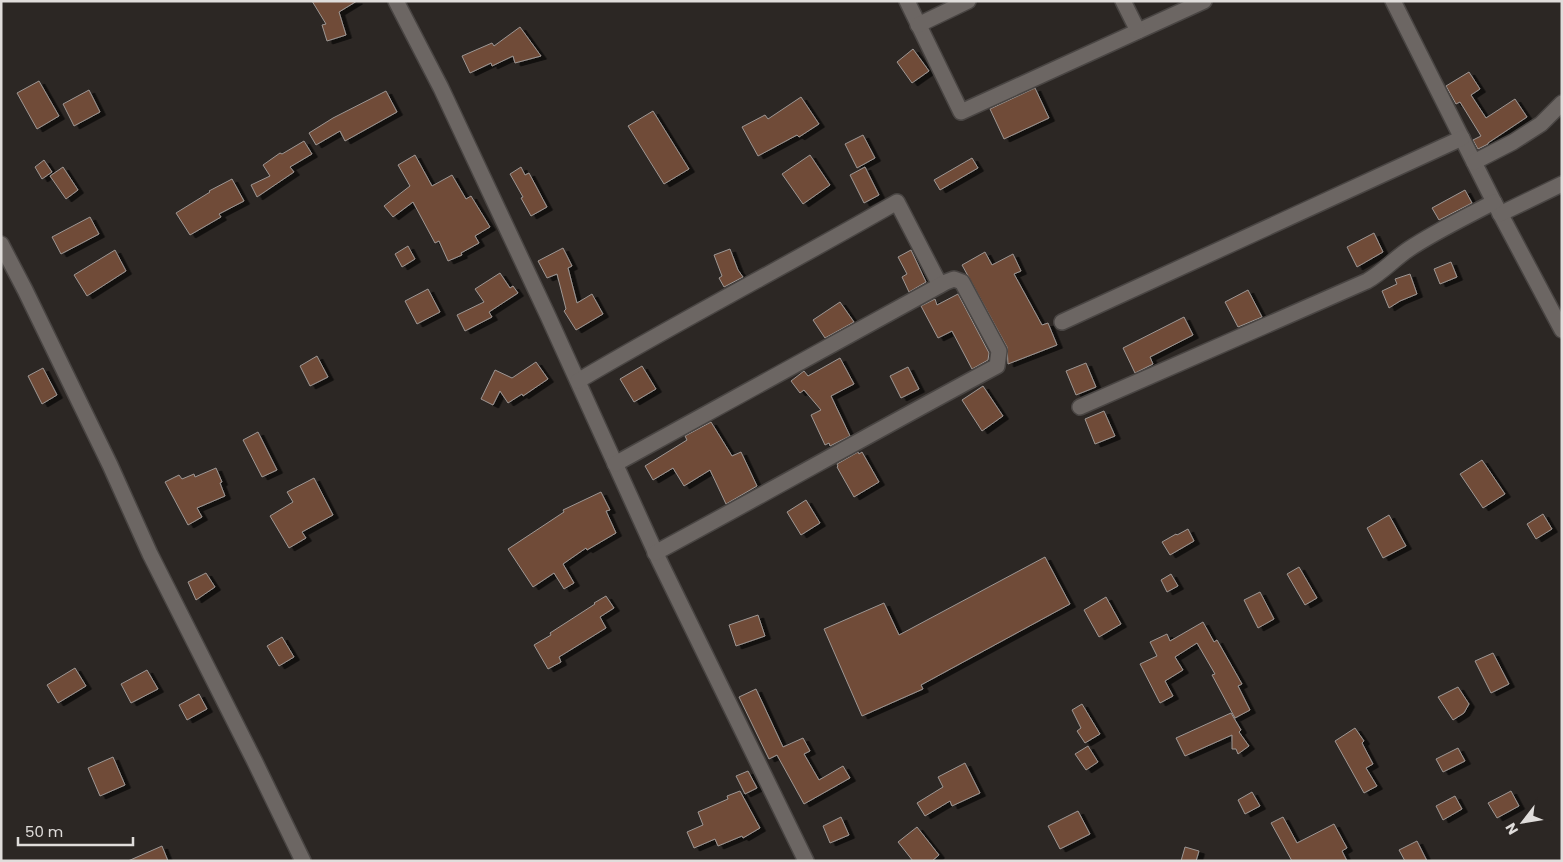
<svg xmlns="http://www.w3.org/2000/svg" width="1563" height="862" font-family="Poppins,sans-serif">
<defs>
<filter id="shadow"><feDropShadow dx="5.5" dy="3" stdDeviation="0" flood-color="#0009"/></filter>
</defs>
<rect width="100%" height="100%" fill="#2c2724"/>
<g fill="#6f4b38" stroke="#9e9794" filter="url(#shadow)">
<polygon points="312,1 357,1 339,12 346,35 327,41 322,25 326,24"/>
<polygon points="520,27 541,56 515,63 513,56 492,66 491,63 470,73 462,56 492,43 494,46"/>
<polygon points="913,49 929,71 912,83 897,62"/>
<polygon points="1469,72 1480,89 1471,95 1486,118 1515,99 1527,117 1488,143 1488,144 1478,149 1473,140 1481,136 1460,102 1456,104 1446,86"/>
<polygon points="39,81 59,116 37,129 17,93"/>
<polygon points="1035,88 1049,118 1004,139 990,109"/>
<polygon points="89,90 100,112 74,126 63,104"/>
<polygon points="386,91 397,112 345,141 340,131 316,145 309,133 333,118"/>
<polygon points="801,97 819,124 799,137 797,135 758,156 742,127 765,115 768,119"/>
<polygon points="653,111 689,169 664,184 628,126"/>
<polygon points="863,135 875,158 857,168 845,144"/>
<polygon points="304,141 312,154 290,167 294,172 257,197 251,185 270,176 263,165 280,153 282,154"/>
<polygon points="415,155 432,186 452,175 466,199 471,196 490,227 475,236 479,243 461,253 462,255 448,261 439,241 435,243 413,202 393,217 384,206 410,186 398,165"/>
<polygon points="810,155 830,185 803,204 782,174"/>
<polygon points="972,158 978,168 940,190 934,180"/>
<polygon points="44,160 52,172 42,179 35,167"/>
<polygon points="63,167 78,190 66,199 50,176"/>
<polygon points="521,167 525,175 529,173 547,207 531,216 521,198 523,197 510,174"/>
<polygon points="865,167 879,195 864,203 850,175"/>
<polygon points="232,179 244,201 219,214 221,217 190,235 176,213 210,192 209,191"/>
<polygon points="1465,190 1472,203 1439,220 1432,208"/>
<polygon points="90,217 99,234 61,254 52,237"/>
<polygon points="1374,233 1383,252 1357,267 1347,247"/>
<polygon points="408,246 415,259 402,267 395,254"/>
<polygon points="563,248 572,266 568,268 577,303 592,294 603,314 576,330 564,311 566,309 557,274 547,278 538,261"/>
<polygon points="730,249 738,270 743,277 724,287 719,278 722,276 714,255"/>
<polygon points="115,250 126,271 87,296 74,275"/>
<polygon points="911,250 926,282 909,292 902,277 907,274 898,257"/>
<polygon points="985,252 992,265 1013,254 1021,271 1014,274 1042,325 1048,323 1057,345 1008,364 1007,347 962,265"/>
<polygon points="1451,262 1457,277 1440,284 1434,269"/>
<polygon points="500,273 510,288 513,286 518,293 489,312 492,317 465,331 457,315 484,302 475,289"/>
<polygon points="1410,274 1417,294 1400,301 1389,308 1382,291 1397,284 1395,279"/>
<polygon points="428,289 440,312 417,324 405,301"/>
<polygon points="1248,290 1262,317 1238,327 1225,302"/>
<polygon points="958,294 989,353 988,360 972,369 952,331 938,338 921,306 935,299 937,305"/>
<polygon points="840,302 854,322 825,338 813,320"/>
<polygon points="1184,317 1193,335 1150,357 1153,364 1135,373 1123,348"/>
<polygon points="317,356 328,377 310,386 300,366"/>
<polygon points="840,358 854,384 831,396 850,436 830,446 829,443 825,445 811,415 821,410 804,390 800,393 791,381 804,371 808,376"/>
<polygon points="536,362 548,379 523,396 522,394 508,403 500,391 493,405 481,399 495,370 512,378"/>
<polygon points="1086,363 1096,387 1076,395 1066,371"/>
<polygon points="642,366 656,389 634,402 620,379"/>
<polygon points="908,367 919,389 901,398 890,376"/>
<polygon points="43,368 57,395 42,404 28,376"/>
<polygon points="983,386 1003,416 982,431 962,400"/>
<polygon points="1104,411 1115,436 1095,444 1085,419"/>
<polygon points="711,422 732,456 741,452 757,486 726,504 710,470 684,486 673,468 653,480 645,466 687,440 685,436"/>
<polygon points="258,432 277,470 262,477 243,440"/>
<polygon points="858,452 859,454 862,452 879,482 854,497 837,467 838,466 837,464"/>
<polygon points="1482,460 1505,494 1483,508 1460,474"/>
<polygon points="216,468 222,482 220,483 225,496 197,508 202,517 188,525 165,482 179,475 182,479 194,474 195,477"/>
<polygon points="314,478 333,515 302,532 306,538 289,548 270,516 293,502 287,492"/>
<polygon points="601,492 610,510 606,511 616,533 587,550 586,548 563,564 574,583 564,589 554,573 533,587 508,549 564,512 563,510"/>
<polygon points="806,500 820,523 801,535 787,512"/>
<polygon points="1543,514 1552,529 1536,539 1527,524"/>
<polygon points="1389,515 1406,546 1383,558 1367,528"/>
<polygon points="1188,529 1194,541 1170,555 1162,542 1176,534 1177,535"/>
<polygon points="1045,557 1070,604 921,685 923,689 862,716 824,629 884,603 899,635"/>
<polygon points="1299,567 1317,598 1305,605 1287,574"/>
<polygon points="206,573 215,587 196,600 188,582"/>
<polygon points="1171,574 1178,586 1167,592 1161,580"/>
<polygon points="1260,592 1274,619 1258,628 1244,600"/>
<polygon points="606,596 614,608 600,617 606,628 559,657 561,662 548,669 534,645 551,635 550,633 595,604 594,603"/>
<polygon points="1106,597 1121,624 1099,637 1084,610"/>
<polygon points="758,615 765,636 736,646 729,625"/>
<polygon points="1203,622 1214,642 1217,640 1242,684 1238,686 1250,710 1235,718 1212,675 1215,674 1197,643 1175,657 1183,670 1165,681 1173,696 1160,703 1140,664 1157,656 1150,642 1167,634 1170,641"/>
<polygon points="282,637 294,657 279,666 267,646"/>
<polygon points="1493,653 1509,684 1491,693 1475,661"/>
<polygon points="75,668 86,686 58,703 47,685"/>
<polygon points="147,670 158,689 131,703 121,684"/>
<polygon points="1458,687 1469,704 1464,713 1453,720 1438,697"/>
<polygon points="756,689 783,747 803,738 810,751 804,754 819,780 843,766 850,778 804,804 777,755 769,759 739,697"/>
<polygon points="199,694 207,709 187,720 179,705"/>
<polygon points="1082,704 1100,734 1085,743 1077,731 1081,728 1072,710"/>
<polygon points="1231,713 1241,730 1239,732 1249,746 1238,754 1236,749 1232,749 1232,735 1185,756 1176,738"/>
<polygon points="1355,728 1364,741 1362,743 1373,764 1366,768 1377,786 1364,793 1335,741"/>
<polygon points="1088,746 1098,762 1086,770 1075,754"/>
<polygon points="1458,748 1465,761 1443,772 1436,759"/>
<polygon points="113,757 125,785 100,796 88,768"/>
<polygon points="965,763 980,793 952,806 950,801 925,816 917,803 943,787 938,777"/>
<polygon points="748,771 757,788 745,794 736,776"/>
<polygon points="740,791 760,828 743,838 742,836 718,846 715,839 694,848 687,832 703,825 698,812 728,799 727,796"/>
<polygon points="1511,791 1519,806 1497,818 1488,803"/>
<polygon points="1252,792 1260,806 1245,814 1238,800"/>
<polygon points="1455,796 1462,809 1443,820 1436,806"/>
<polygon points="1078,811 1090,834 1060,849 1048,826"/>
<polygon points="841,817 849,835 830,843 823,826"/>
<polygon points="1283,817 1297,843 1334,824 1347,848 1342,851 1347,861 1292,861 1271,823"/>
<polygon points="917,827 939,855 932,861 913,861 898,842"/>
<polygon points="1417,841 1427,861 1405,861 1399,850"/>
<polygon points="162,846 168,861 128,861"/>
<polygon points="1185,847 1199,851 1196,861 1181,861"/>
</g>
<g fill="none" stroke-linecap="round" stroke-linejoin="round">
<defs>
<g id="minor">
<polyline points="396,1 441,88 548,316 658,558 806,861"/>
<polyline points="907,1 961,112 1204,1"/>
<polyline points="1123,1 1138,31"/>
<polyline points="1393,1 1494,202 1562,330"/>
<polyline points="918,25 968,1"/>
<polyline points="1474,162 1513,142 1541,124 1562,103"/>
<polyline points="1500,214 1562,184"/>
<polyline points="1,244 25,290 110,465 150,554 255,762 303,861"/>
<polyline points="1062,322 1462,138"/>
<path d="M578 381C683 319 791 263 897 202L940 285"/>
<path d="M1080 407 1367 281C1383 272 1394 259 1409 249 1436 231 1466 217 1494 202"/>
<path d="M615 464 946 282 954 279 962 282 999 351 997 366C883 427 770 491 655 553"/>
</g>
</defs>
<use href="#minor" stroke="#494543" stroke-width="18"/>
<use href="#minor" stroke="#6c6663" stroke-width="15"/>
</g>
<rect width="1563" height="862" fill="none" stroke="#e0dddb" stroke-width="5"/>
<g transform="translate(1523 822) rotate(239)" stroke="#2c2724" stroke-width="4" paint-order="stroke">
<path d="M0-4L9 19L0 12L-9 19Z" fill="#e0dddb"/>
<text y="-8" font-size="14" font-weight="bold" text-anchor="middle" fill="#e0dddb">N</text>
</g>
<path d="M18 837v8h115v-8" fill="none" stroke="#e0dddb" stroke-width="2.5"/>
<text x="25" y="837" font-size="15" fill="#e0dddb" stroke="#2c2724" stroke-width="4" paint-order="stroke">50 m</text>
</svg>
